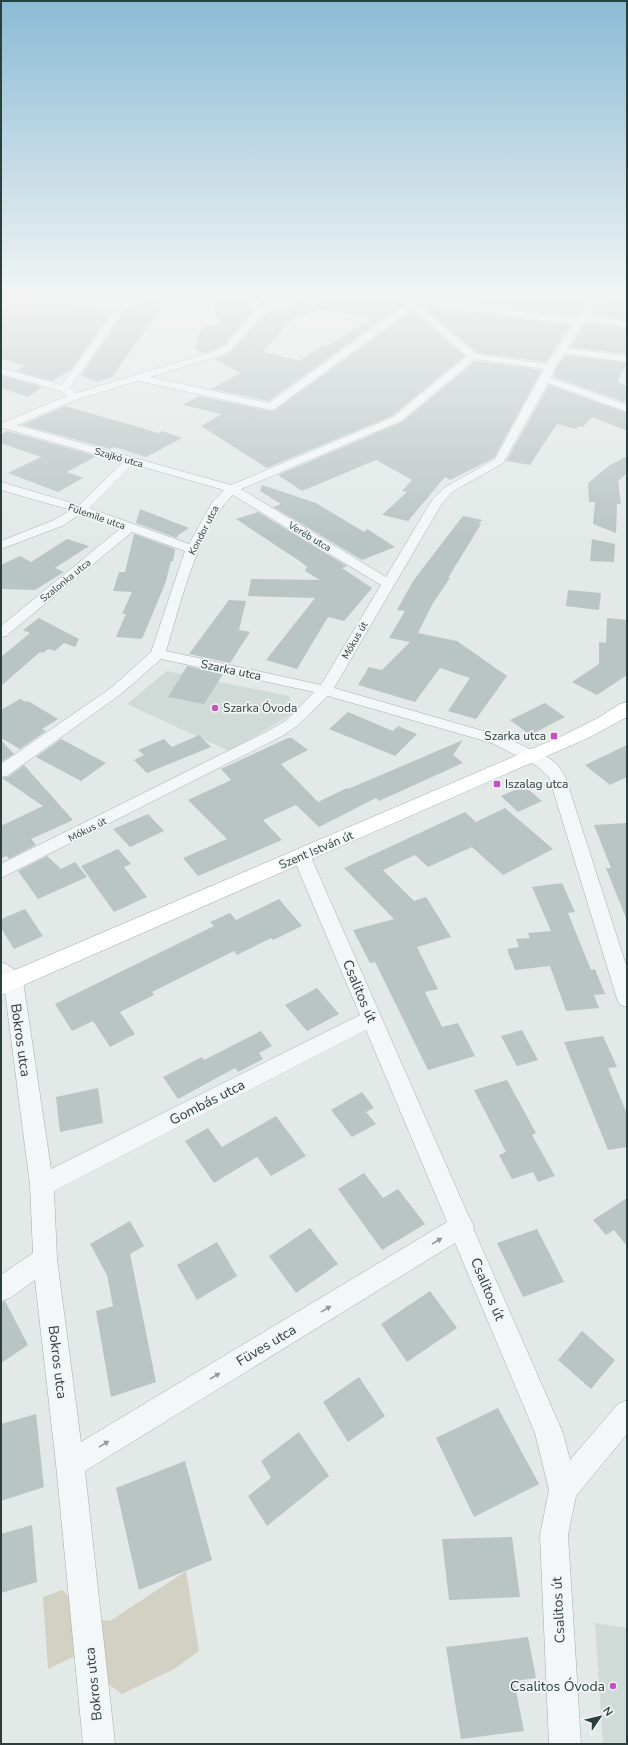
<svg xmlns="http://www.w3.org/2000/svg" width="628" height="1745" font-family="'Nunito Sans',sans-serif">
<rect width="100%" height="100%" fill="#e2e9e7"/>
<g fill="#d0dad7">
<polygon points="167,671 289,696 296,712 229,751 127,704"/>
<polygon points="595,1623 627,1628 627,1744 603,1744"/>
</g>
<polygon fill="#d2d1c3" points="186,1571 199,1651 174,1669 122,1694 73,1657 48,1669 43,1597 62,1590 95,1619 110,1621"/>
<g fill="#b9c5c3" fill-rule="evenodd">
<polygon points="50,293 135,293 120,302"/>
<polygon points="149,293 172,293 111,378 97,382 81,375 126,310"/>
<polygon points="208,293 241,293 248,305 249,304 251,313 225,344 215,350 204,353 195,349 201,329 203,329 204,326 220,326"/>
<path d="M327 293H393L413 297 269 401 211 389 240 373 214 359 223 356 233 350 262 316ZM321 309 371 319 326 346 323 345 299 361 263 352 291 320Z"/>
<polygon points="432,293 578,293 592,295 576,317 430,298"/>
<polygon points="613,293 627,293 627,319 591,315 603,296 610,297"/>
<polygon points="1,296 35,302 38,300 113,310 71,370 52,381 16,371 25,366 1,359"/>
<polygon points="279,296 288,299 262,307 260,301"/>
<polygon points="422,306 571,325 546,362 477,353"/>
<polygon points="412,310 465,356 392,416 267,468 201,426 222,414 182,405 199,396 271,411 275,410"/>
<polygon points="586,323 627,328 627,354 570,347"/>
<polygon points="565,355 627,363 617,382 627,386 627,403 553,377 556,368"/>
<polygon points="475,361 542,370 494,458 450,480 445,477 408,521 382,515 407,492 402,491 412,480 376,460 302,491 278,475 402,422"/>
<polygon points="4,376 42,387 28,397 1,388 1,378"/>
<polygon points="549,385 627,413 627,431 592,417 583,427 579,426 576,429 557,424 530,465 506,461"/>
<polygon points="65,406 159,433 162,431 182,438 146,457 114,447 110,449 22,425"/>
<polygon points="8,431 97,456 67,472 83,478 58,492 8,473 41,457 1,443 1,434"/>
<polygon points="627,456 627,473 618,481 621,504 617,504 616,533 593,524 595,502 589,502 588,483 610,465"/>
<polygon points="262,485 316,503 364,532 367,529 395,547 362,560 273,507 281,504 260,491"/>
<polygon points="140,509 189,528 178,535 177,538 136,523"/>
<polygon points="258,512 347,566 342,568 372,588 344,621 328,617 297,669 266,660 315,598 248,596 251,579 320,580 305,571 307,567 301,562 236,519"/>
<polygon points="463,516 482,520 479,524 481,524 448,578 450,578 433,603 417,635 418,633 457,641 507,676 476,719 448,711 470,678 440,668 415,702 358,685 369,667 382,670 410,642 389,638 405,611 397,610 413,581"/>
<polygon points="134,534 175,549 173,561 171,561 165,584 142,639 116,637 126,614 122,614 132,592 113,591 119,572 125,572"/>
<polygon points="67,539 89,546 55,568 64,572 35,590 1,589 1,565 20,556 31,562"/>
<polygon points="592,539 615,544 614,562 590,561"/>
<polygon points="568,590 601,593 599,610 566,606"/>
<polygon points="229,600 246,601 239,630 250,632 230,663 189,654"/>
<polygon points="39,618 79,639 75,647 64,643 55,651 48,649 43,653 40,652 1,686 1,657 30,633 23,630"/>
<polygon points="607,618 627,620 627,675 597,695 572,682 599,664 599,642 606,643"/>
<polygon points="187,666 223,674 204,704 168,697"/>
<polygon points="20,699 26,702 28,701 58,719 42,729 46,731 20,749 1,738 1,710"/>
<polygon points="545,703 565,717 530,735 510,720"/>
<polygon points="348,712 393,731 398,726 417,734 395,756 329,729"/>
<polygon points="199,735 211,747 147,773 134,760 144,755 138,750 164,739 172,747"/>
<polygon points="288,738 292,738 308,750 281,764 318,802 347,788 348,789 463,740 453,755 463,763 379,801 376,798 319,827 296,805 263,820 282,840 198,876 183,858 227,839 188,800 231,780 221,769"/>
<polygon points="61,739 106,763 81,781 36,757"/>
<polygon points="1,740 14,754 1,762"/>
<polygon points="627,745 627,777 610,785 585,765"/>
<polygon points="24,765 73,820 31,839 36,845 9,859 7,856 1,858 1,826 43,806 2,778 8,777"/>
<polygon points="524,786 542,801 518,812 501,796"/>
<polygon points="505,808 553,849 503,875 472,847 428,867 415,855 383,870 414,901 426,897 451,937 417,947 438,989 425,992 442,1027 458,1023 475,1056 428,1070 375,962 370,963 353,930 394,919 344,868 465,812 476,822"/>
<polygon points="148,814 164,831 130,847 113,829"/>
<polygon points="627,823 627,918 626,918 606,868 611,868 594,825"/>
<polygon points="118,849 131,864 124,867 147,897 114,912 81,866"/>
<polygon points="47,856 61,869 75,862 87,877 38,899 18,871"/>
<polygon points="562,883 575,912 568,913 591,970 595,969 605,994 594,995 599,1008 566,1011 550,966 515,970 507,949 519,947 516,939 530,938 528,933 551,931 532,887"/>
<polygon points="279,899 302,926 273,940 271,938 237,955 234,951 152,992 154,995 120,1012 135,1034 110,1047 93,1021 72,1031 55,1004 214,926 210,922 230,913 236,920"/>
<polygon points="25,909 43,936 14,949 1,928 1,919"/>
<polygon points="317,988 339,1014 307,1031 285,1005"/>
<polygon points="522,1030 538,1060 517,1066 501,1036"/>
<polygon points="261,1031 272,1046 259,1053 263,1059 238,1072 235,1068 178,1099 163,1077 202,1057 204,1060"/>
<polygon points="603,1036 617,1067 608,1068 627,1114 627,1147 608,1150 564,1042"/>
<polygon points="507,1080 536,1133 532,1135 555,1176 538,1182 533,1172 512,1179 499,1155 506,1152 474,1090"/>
<polygon points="98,1088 103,1123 60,1132 56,1097"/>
<polygon points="362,1092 374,1108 366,1112 376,1124 352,1137 331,1110"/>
<polygon points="276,1116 306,1156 271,1176 257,1157 214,1183 185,1141 208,1128 222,1147"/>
<polygon points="364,1173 383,1198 398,1189 425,1224 382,1250 338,1189"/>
<polygon points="627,1198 627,1246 614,1230 606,1235 593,1220"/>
<polygon points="130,1221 144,1246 130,1254 156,1382 111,1397 96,1311 113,1306 107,1275 90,1244"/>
<polygon points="310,1228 338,1264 296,1293 269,1256"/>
<polygon points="537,1229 564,1282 523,1297 497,1243"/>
<polygon points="217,1242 237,1276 197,1300 177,1265"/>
<polygon points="430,1291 457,1328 407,1362 381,1324"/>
<polygon points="5,1301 28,1345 1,1363 1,1302"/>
<polygon points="582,1331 615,1360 591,1389 558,1360"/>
<polygon points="359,1377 385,1416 348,1442 323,1402"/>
<polygon points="498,1408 539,1484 474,1517 436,1438"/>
<polygon points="36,1414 44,1487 1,1501 1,1424"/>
<polygon points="299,1432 329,1476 267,1526 248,1496 271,1478 261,1461"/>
<polygon points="185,1461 212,1560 139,1590 116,1488"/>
<polygon points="32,1525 37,1582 1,1593 1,1534"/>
<polygon points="512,1537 520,1597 449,1600 442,1539"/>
<polygon points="528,1637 536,1678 514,1681 524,1731 461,1739 446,1647"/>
</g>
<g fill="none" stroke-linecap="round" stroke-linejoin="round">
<defs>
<g id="street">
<path d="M14 293H38L120 304 138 293H148L125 309 70 388 76 393 216 351 226 345 253 313 248 293H256L261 309 313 293H326L261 315 232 349 222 355 150 377 269 403 421 293H431L424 299 577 319 595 293H603L588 316 627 321V327L585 321 567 348 627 356V362L564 353 555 367 551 378 627 405V412L548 383 503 463 452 492 441 505 334 688 504 737 549 758 557 764 565 776 627 968V1007L620 1005 617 999 549 777 537 766 492 743 328 696 297 726 282 736 1 878V864L270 730 287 720 314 692 161 659 121 694 7 776 1 777V764L111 688 151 652 185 551 132 532 6 636 1 637V626L121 528 82 513 62 526 1 549V541L54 520 71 510 1 490V482L79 505 123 462 7 429 1 428 2 423 67 396 60 391 1 374V368L62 385 116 309 18 296ZM417 304H418L574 324 547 364 476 354ZM412 308 467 356 393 417 231 485 17 425 78 399 138 381 271 410 275 409ZM475 359 544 369 495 459 444 488 432 500 386 577 241 489 401 421ZM133 464 224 490 213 501 189 544 89 508ZM233 495 381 585 321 685 166 651C180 606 198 527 233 495Z"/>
<path d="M302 851 308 853 311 857 469 1217 474 1226 473 1228 563 1433 570 1460 618 1404 627 1400V1434L576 1496 568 1535 581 1744H549L540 1535 549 1490 535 1433 455 1243 85 1471 115 1744H83L56 1464 35 1280 10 1298 1 1301V1275L33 1253 30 1185 4 984 1 982V962C10 965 18 972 23 981L51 1169 360 1015 293 857 296 853ZM366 1030 447 1222 81 1442 57 1259 54 1191Z"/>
</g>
<polygon id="secondary" points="627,702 627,717 588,738 1,995 1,976 562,736 598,718 620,704"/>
</defs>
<use href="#street" stroke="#a4afad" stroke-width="1"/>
<use href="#secondary" stroke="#a4afad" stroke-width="1"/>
<use href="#street" fill="#f4f7f7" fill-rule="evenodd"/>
<use href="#secondary" fill="#fff" fill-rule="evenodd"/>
</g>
<defs><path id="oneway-solid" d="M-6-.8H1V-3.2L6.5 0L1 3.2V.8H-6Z"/></defs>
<g fill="#909b99">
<use href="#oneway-solid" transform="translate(437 1241) rotate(-31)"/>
<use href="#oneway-solid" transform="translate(326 1309) rotate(-31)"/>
<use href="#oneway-solid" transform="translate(215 1376) rotate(-31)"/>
<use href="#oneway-solid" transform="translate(104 1444) rotate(-31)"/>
</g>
<linearGradient id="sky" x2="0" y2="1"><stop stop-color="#8bbbd5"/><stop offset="0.55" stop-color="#f2f5f4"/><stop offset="1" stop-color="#f2f5f4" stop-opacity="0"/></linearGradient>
<rect width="628" height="537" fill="url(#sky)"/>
<g fill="#c252c0" stroke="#f1f6f5" stroke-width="1.5">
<circle cx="215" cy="708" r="4"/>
<rect x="550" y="732" width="8" height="8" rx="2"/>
<rect x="493" y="780" width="8" height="8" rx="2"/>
<circle cx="613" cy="1686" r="4"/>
</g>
<g text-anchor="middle" stroke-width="3.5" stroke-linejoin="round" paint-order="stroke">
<g font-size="10" fill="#2b3f3b" stroke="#f1f6f5">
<text transform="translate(119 457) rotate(16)" y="4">Szajkó utca</text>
<text transform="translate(97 516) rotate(19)" y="4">Fülemile utca</text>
<text transform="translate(203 530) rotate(-63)" y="4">Kondor utca</text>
<text transform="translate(310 536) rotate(31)" y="4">Veréb utca</text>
<text transform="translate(65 580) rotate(-39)" y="4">Szalonka utca</text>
<text transform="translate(354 640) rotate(-60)" y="4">Mókus út</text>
<text transform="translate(87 829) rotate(-27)" y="4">Mókus út</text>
</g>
<g font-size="12" fill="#2b3f3b" stroke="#f1f6f5">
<text transform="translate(231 670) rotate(12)" y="4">Szarka utca</text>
<text transform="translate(316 850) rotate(-23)" y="4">Szent István út</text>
</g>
<g font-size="12" fill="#2b3f3b" stroke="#f1f6f5" text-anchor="start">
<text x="223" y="712">Szarka Óvoda</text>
<text x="546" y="740" text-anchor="end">Szarka utca</text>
<text x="505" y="788">Iszalag utca</text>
</g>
<g font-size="14" fill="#2b3f3b" stroke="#f1f6f5">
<text transform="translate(360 991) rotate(67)" y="5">Csalitos út</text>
<text transform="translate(21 1040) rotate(82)" y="5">Bokros utca</text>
<text transform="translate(207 1102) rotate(-27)" y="5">Gombás utca</text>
<text transform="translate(488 1289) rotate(67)" y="5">Csalitos út</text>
<text transform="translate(266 1345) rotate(-31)" y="5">Füves utca</text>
<text transform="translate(58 1362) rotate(83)" y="5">Bokros utca</text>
<text transform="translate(558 1610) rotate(-93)" y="5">Csalitos út</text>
<text transform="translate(93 1684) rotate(-96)" y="5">Bokros utca</text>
</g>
<g font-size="14" fill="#2b3f3b" stroke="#f1f6f5" text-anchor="end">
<text x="605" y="1691">Csalitos Óvoda</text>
</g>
</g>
<rect width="628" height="1745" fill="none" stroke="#2b3f3b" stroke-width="4"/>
<g transform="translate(600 1717) rotate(55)" stroke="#f1f6f5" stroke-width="3" paint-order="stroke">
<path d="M0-3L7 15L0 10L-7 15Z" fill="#2b3f3b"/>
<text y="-6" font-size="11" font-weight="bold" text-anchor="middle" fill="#2b3f3b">N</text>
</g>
</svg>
